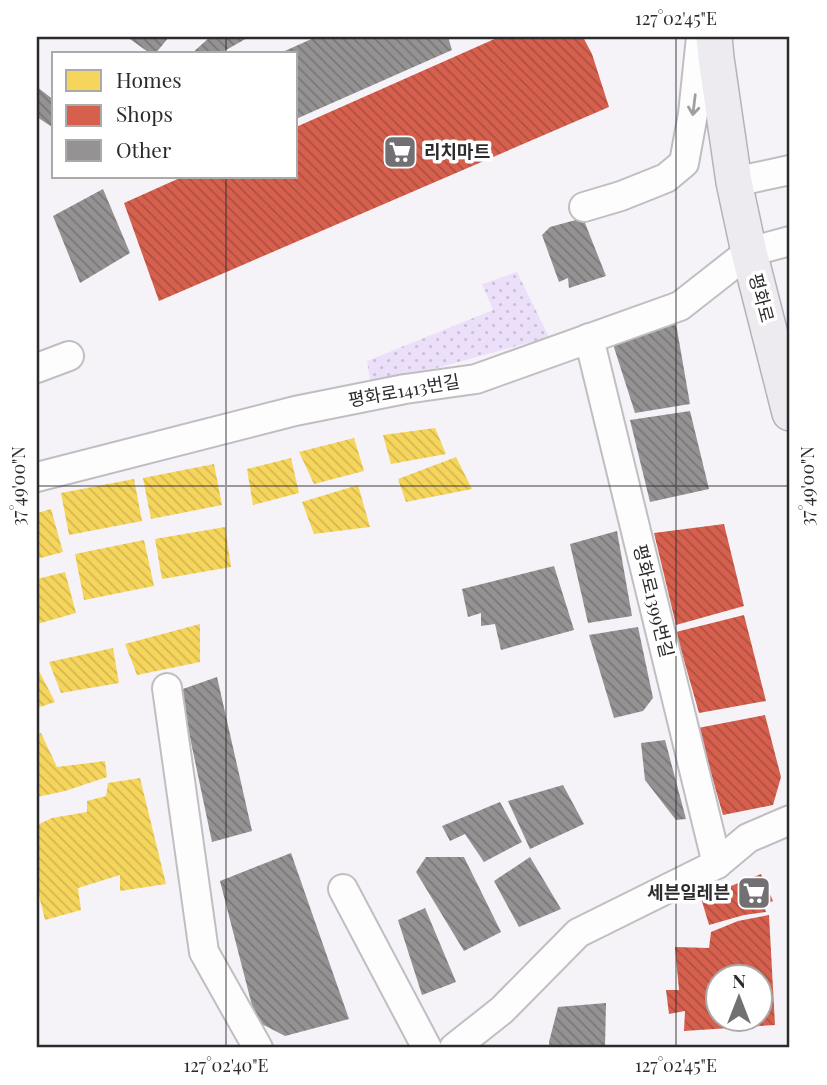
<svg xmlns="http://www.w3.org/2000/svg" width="827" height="1085" font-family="'Playfair Display','Noto Sans KR',serif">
<defs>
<pattern id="park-dots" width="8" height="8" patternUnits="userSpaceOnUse" patternTransform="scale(1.75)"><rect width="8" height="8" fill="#ecdff9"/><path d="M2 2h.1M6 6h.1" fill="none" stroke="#cbc0d6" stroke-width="1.8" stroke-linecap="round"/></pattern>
<pattern id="homes-back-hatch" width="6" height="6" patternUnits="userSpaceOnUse" patternTransform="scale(1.75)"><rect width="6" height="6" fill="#f6d55c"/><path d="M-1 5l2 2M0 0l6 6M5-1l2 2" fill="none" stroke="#d3b750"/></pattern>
<pattern id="shops-back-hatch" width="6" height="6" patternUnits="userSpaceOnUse" patternTransform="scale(1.75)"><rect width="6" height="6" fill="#d6604d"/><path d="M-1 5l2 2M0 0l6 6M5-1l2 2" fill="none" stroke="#ae4f40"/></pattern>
<pattern id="building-back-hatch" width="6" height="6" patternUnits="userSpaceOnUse" patternTransform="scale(1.75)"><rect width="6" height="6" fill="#949293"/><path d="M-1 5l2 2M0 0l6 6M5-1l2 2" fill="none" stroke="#797778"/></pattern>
</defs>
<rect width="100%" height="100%" fill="#f6f3f8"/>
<polygon fill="url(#park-dots)" points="517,272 549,337 371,386 367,361 493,310 482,284"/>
<g fill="url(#homes-back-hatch)">
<polygon points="435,428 446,454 391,464 383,435"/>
<polygon points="354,438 364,471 314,484 299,452"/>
<polygon points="456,457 472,489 406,502 398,479"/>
<polygon points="291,458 299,493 253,505 247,469"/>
<polygon points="214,464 222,505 151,519 143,478"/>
<polygon points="134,479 142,521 69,535 61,493"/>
<polygon points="358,485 370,527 314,534 302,502"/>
<polygon points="51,509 63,552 37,559 37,513"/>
<polygon points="225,527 231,567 162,579 155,539"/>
<polygon points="144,540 154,586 84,600 75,554"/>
<polygon points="65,572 76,613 37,624 37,579"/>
<polygon points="200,624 200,662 137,675 125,644"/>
<polygon points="113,648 119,683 61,693 49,662"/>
<polygon points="37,667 55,702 37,708"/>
<polygon points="41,733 57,767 105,761 107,777 65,791 37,797 37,734"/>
<polygon points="140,778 166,884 120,891 120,875 78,888 81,910 45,920 37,887 37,825 52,818 87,812 87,801 106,796 108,783"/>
</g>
<g fill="url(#shops-back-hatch)" fill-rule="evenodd">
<polygon points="499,37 583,37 592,54 609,107 159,301 124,203 182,177 296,177 296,127"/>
<polygon points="724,524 744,606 676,625 654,533"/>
<polygon points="744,615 766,701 699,713 676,632"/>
<polygon points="765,715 781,777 773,805 723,815 698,728"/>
<polygon points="761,874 773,901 764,905 766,912 744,915 709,925 701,898"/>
<path d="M769 915 775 1025 684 1031 685 1011 669 1014 666 990H679L675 947 709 948 711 932 738 921ZM718 976H760V1018H718Z"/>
</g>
<g fill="url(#building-back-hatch)">
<polygon points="127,37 169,37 155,54 151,54"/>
<polygon points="210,37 249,37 219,54 191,54"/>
<polygon points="316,37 448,37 452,50 296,119 296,54 278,54"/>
<polygon points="37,87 54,100 54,124 52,127 37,117"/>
<polygon points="103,189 130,253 80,283 53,216"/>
<polygon points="583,218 606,276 569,288 568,278 559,282 542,235 550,227"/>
<polygon points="675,318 690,404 635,413 612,341"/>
<polygon points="690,411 709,489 650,502 630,420"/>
<polygon points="617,531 632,616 588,623 570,544"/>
<polygon points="554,566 574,630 501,650 495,624 481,626 481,613 468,617 462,589"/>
<polygon points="638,627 653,698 643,711 614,718 589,635"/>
<polygon points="217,677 252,831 212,842 180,690"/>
<polygon points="665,740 686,819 676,820 645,780 641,743"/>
<polygon points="563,785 584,824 530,849 508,801"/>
<polygon points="500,802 522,842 484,862 465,834 450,841 442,826"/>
<polygon points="291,853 349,1019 285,1036 256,1021 220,881"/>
<polygon points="426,857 464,857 501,932 464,951 416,872"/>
<polygon points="530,857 561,909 519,927 494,881"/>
<polygon points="425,908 456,982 422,995 398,920"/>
<polygon points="606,1003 605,1048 550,1048 549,1042 558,1007"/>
</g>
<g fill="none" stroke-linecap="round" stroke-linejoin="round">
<defs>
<g id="minor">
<polyline points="734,182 790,170"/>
<polyline points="584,207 621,196 666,178 684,163 693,114 701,37"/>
<polyline points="589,338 717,864"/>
<polyline points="37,368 69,356"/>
<polyline points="37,477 295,411 405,389 476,379 680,306 749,252 790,241"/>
<polyline points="167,688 204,952 258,1048"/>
<polyline points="343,889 427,1048"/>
<polyline points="454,1048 502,1010 578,933 717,864 748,838 790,820"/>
</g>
<polyline id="major" points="714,37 716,58 734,182 749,252 790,413"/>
</defs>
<use href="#minor" stroke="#c0bec1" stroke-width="32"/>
<use href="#major" stroke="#b6b1bb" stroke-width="38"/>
<use href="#minor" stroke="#fefdfe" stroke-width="28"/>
<use href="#major" stroke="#eeebf0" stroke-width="35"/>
</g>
<defs><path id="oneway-shaft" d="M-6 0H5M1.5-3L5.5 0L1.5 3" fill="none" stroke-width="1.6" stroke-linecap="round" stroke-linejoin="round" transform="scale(1.75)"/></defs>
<use stroke="#a09ea0" href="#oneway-shaft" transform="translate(694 105) rotate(97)"/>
<path fill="none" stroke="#2c2a2d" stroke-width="2" stroke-opacity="0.45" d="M226 37V54M676 37V1048M226 177V1048M37 486H790"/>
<defs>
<symbol id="supermarket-square" viewBox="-11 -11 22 22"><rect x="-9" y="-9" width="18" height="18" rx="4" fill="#737074" stroke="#fff"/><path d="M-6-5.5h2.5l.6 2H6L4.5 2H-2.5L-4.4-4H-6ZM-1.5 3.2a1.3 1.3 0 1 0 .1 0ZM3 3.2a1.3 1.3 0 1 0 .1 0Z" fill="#fff"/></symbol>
</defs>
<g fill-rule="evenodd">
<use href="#supermarket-square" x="381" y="133" width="38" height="38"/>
<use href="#supermarket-square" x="735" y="874" width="38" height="38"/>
</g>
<g text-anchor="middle" stroke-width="7" stroke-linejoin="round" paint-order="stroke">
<g font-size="18" font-weight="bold" fill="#2c2a2d" stroke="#fff" text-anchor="start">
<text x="424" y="158">리치마트</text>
<text x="730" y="899" text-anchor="end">세븐일레븐</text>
</g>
<g font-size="18" fill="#2c2a2d" stroke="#fff">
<text transform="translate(761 298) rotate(75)" y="6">평화로</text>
<text transform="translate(404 391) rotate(-10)" y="6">평화로1413번길</text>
<text transform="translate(653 601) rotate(76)" y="6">평화로1399번길</text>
</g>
</g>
<rect width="827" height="1085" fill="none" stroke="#ffffff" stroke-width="77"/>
<rect x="52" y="52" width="245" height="126" fill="#ffffff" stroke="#abaaab" stroke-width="2"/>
<rect x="66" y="70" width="35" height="21" fill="#f6d55c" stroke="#abaaab" stroke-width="2"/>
<text x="116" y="88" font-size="21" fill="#2c2a2d">Homes</text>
<rect x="66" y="105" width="35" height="21" fill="#d6604d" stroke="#abaaab" stroke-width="2"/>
<text x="116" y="122" font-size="21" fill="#2c2a2d">Shops</text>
<rect x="66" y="140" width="35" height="21" fill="#949293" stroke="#abaaab" stroke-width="2"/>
<text x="116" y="158" font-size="21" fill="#2c2a2d">Other</text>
<g transform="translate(739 998)"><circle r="33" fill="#ffffff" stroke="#abaaab" stroke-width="2"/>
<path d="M0-5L12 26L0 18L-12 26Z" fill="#737074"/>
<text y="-10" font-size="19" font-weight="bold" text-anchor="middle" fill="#2c2a2d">N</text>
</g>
<rect x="38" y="38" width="750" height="1008" fill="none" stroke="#2c2a2d" stroke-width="2.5"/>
<g font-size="18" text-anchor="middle" fill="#2c2a2d">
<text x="676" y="25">127°02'45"E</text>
<text transform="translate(19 486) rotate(-90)" y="6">37°49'00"N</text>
<text transform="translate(808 486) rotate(-90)" y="6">37°49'00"N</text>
<text x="226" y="1072">127°02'40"E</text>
<text x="676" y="1072">127°02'45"E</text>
</g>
</svg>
